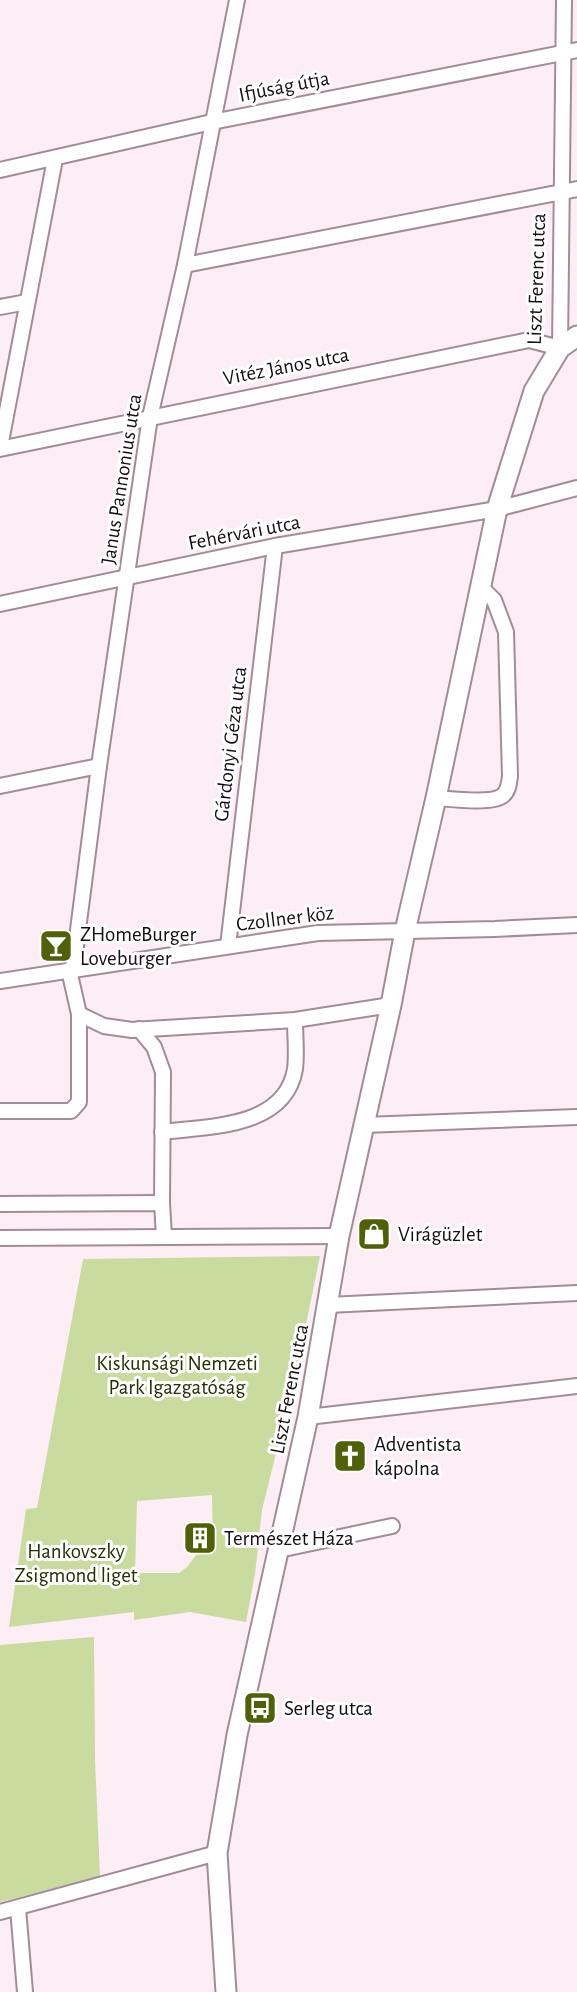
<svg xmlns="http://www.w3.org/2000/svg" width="577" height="1992" font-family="'Alegreya Sans',sans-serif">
<rect width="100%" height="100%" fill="#fdeef6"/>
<g fill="#c9db9e" fill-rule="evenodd">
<path d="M320 1256 297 1368 262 1510 255 1574 246 1622 190 1612 134 1620V1612L9 1627 26 1509 37 1508 83 1259ZM212 1495 213 1546 206 1553 196 1555 187 1567 179 1573H135L137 1501Z"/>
<polygon points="94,1637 95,1759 100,1877 0,1902 0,1645"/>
</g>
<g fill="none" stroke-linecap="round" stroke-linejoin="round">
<defs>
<g id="minor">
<polyline points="0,170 212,122 577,50"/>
<polyline points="185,265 577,189"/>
<polyline points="0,307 27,302"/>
<polyline points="0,447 55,159"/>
<polyline points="0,449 529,340 560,348 564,0"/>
<polyline points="0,604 275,546 497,509 577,488"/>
<polyline points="0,786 99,766"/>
<path d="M436 798C451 799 492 804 502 796 509 791 509 783 510 776L506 632 494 600 481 587"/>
<polyline points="228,946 275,546"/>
<polyline points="73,969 99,766 150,417 185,265 237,0"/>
<polyline points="0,981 318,933 495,929 577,925"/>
<polyline points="79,1014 104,1026 132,1030 295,1020 391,1005"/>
<polyline points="139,1029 154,1047 163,1072 162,1203"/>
<polyline points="0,1111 71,1111 79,1102 79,1014 69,970"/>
<polyline points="364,1125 577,1117"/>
<path d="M162 1132C207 1126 285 1129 295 1069 297 1053 295 1036 295 1020"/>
<polyline points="0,1204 162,1203 164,1237"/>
<polyline points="0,1238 339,1236"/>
<polyline points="328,1305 577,1293"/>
<polyline points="308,1417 577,1386"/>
<polyline points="279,1550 392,1526"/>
<polyline points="18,1908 25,1992"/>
<polyline points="0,1912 217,1853"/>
</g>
<polyline id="tertiary" points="226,1992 217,1853 237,1735 308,1417 339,1236 391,1005 405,931 436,798 497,509 534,391 560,348 577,336"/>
</defs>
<use href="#minor" stroke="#a28c98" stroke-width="18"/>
<use href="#tertiary" stroke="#a28c98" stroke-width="23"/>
<use href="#minor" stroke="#fff" stroke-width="14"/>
<use href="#tertiary" stroke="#fff" stroke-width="19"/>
</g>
<defs>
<symbol id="bar-square" viewBox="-11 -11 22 22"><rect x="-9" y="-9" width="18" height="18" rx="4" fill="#4f6006" stroke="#fff"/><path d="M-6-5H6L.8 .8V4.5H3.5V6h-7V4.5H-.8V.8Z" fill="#fff"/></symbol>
<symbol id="shop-square" viewBox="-11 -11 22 22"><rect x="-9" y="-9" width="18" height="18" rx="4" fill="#4f6006" stroke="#fff"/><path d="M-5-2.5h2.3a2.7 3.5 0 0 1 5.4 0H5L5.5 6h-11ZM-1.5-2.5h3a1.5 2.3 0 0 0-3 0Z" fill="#fff"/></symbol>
<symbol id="church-square" viewBox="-11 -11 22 22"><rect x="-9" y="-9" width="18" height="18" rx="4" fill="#4f6006" stroke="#fff"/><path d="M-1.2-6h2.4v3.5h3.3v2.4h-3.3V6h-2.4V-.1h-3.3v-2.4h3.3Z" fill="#fff"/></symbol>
<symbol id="building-square" viewBox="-11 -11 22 22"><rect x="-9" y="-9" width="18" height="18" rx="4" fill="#4f6006" stroke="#fff"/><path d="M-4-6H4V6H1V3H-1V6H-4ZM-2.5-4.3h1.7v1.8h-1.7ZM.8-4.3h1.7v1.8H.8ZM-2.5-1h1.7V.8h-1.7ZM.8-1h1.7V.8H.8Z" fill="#fff"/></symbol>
<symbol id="bus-square" viewBox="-11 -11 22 22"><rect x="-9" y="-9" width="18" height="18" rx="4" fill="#4f6006" stroke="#fff"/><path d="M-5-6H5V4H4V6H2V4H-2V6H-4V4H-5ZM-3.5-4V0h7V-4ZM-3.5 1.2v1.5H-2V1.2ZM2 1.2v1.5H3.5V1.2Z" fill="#fff"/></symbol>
</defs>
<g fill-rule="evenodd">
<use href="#bar-square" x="37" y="927" width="38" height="38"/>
<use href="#shop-square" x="355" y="1215" width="38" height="38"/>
<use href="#church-square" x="331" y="1437" width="38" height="38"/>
<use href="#building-square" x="181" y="1519" width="38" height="38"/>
<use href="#bus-square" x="241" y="1689" width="38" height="38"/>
</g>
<g text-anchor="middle" stroke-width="6" stroke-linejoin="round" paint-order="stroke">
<g font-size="21" fill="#150d12" stroke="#fff">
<text transform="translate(284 86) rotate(-11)" y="7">Ifjúság útja</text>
<text transform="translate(536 279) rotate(-88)" y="7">Liszt Ferenc utca</text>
<text transform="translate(286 366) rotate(-11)" y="7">Vitéz János utca</text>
<text transform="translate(121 479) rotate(-81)" y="7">Janus Pannonius utca</text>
<text transform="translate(244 532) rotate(-11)" y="7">Fehérvári utca</text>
<text transform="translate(230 744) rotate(-83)" y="7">Gárdonyi Géza utca</text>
<text transform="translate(285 918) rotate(-7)" y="7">Czollner köz</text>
<text transform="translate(289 1389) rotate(-79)" y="7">Liszt Ferenc utca</text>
</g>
<g font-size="21" fill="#150d12" stroke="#fff" text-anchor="start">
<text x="80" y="941">ZHomeBurger<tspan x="80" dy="24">Loveburger</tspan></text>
<text x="398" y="1241">Virágüzlet</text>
<text x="374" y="1451">Adventista<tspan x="374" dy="24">kápolna</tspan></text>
<text x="224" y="1545">Természet Háza</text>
<text x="284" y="1715">Serleg utca</text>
</g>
<g font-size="21" fill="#263000" stroke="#fff">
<text x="177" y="1370">Kiskunsági Nemzeti<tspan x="177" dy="24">Park Igazgatóság</tspan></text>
<text x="76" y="1558">Hankovszky<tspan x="76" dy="24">Zsigmond liget</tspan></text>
</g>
</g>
</svg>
